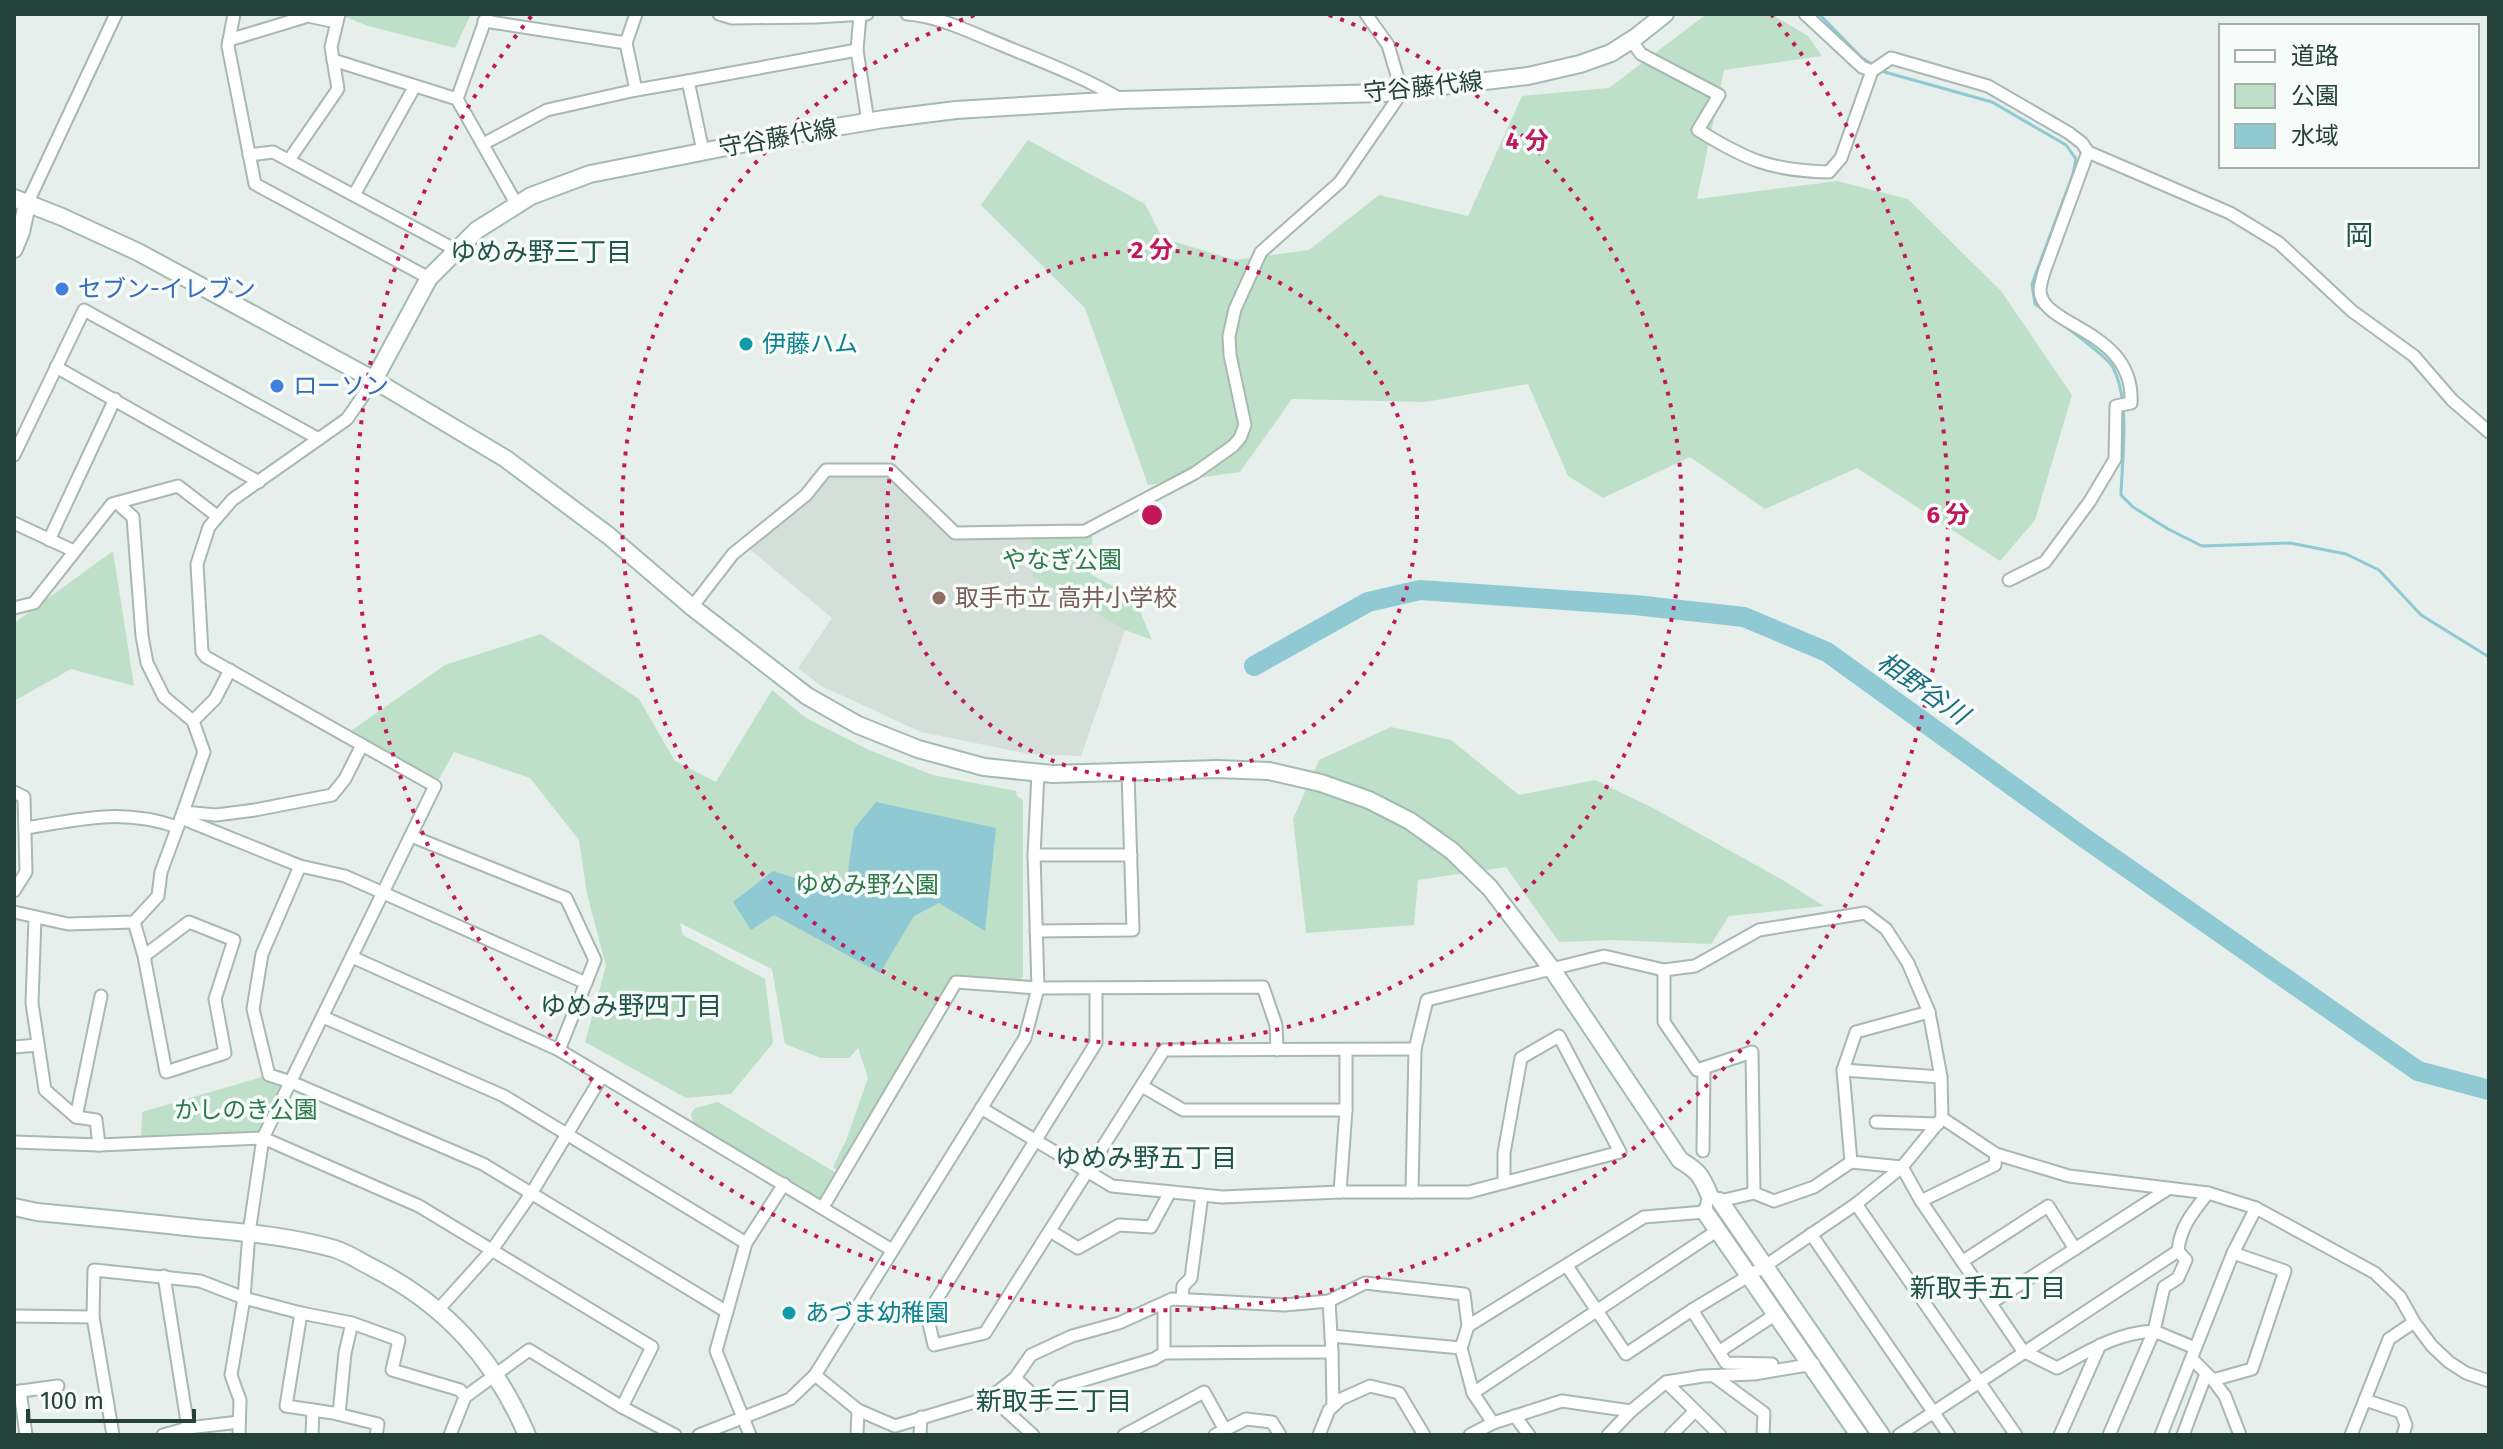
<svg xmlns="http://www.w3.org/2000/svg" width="2503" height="1449" font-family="'Fira Sans','Noto Sans JP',sans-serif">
<rect width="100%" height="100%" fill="#e6efeb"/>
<polygon fill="#d4dfda" points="827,473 887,474 955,533 1031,531 1033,577 1125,630 1081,756 1029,754 921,732 821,686 798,668 832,618 745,545"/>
<g fill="#bfe0c8">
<polygon points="338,14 471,14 455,48 368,26"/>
<polygon points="1711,14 1771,14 1808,36 1822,56 1724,70 1697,199 1837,181 1908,199 2001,291 2072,395 2035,520 2000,561 1857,468 1765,509 1690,457 1603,498 1568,476 1528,384 1425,402 1292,399 1240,472 1148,485 1085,308 981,205 1028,140 1145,204 1162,238 1235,260 1309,250 1379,195 1468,216 1522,96 1609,88 1704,16"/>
<polygon points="1093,528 1090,574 1134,597 1152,640 1125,630 1033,577 1031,531"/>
<polygon points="113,551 134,686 71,669 14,701 14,623"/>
<polygon points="541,634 639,699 675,761 716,782 772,690 806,718 869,750 933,775 1016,791 1017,796 1023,800 1023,977 1019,980 954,979 838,1171 833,1167 847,1138 868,1078 858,1048 849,1058 821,1058 785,1044 772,969 680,923 683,935 765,979 773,1043 731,1094 686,1098 585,1042 606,966 587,894 579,840 530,778 454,752 435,786 345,735 445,665"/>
<polygon points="1391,727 1451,740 1519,795 1595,780 1655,809 1781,879 1824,906 1729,916 1711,944 1613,940 1559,942 1506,867 1418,880 1414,925 1306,933 1293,819 1319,760"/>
<polygon points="269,1075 291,1082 263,1138 141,1144 142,1112"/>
<polygon points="718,1102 838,1174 823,1198 818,1199 693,1123 691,1114 695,1108"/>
</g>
<polygon fill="#8ec9d4" points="876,802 996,828 985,931 939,903 914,916 880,973 774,915 751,930 733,902 773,871 811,883 846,885 854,829"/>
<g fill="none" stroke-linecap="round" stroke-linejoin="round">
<g stroke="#8ec9d4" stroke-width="3">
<polyline points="1819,14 1862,58 1875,66"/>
<path d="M1881 71 1992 102 2066 145 2076 159 2073 174 2032 284 2035 304C2051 316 2104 353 2112 366 2131 399 2122 458 2121 495L2133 507 2168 529 2202 546 2290 543 2346 554 2379 570 2421 615 2489 657"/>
</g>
<polyline stroke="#8ec9d4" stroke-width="20" points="1254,666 1368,602 1420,590 1635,605 1744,617 1827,652 2083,837 2418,1071 2489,1090"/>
<defs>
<g id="street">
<polyline points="234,14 228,46 255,184 429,278"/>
<polyline points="636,14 626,43 636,90 688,81 703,151"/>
<polyline points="719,14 732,18 815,17 867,14"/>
<path d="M907 14C939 16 972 33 1002 45 1043 62 1084 77 1122 100"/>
<polyline points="1805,14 1862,67 1872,71 1891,58 1988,86 2069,133 2082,143 2088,152 2230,213 2279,243 2352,311 2414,356 2452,400 2489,432"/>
<polyline points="860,15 857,50 868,122"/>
<polyline points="484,21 626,43"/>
<polyline points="229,40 308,16 336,22"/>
<path d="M1631 40 1641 54 1719 95 1698 130C1746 160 1772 171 1829 172L1841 158 1872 71"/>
<polyline points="333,60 457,99 517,205"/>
<polyline points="688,81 857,50"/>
<polyline points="457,99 487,15"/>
<polyline points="483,144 547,110 636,90"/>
<polyline points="249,155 273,152 456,250"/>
<polyline points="289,160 338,89 331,47 339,14"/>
<polyline points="354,195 415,86"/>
<polyline points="27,204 116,14"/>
<polyline points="56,367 259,482"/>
<polyline points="14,455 84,310 319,439"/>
<polyline points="117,503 133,517 142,636 147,663 164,697 193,721 204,752 181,818"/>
<polyline points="14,523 74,551"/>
<polyline points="49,540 115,399"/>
<path d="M2009 580 2045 562 2090 501 2115 459 2116 406 2131 403C2135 329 2040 327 2040 290 2040 285 2043 277 2044 272L2088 152"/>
<polyline points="692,607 733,554 806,495 826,470 890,470 955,533 1085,531 1195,473 1233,446 1240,438 1245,425 1230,355 1229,336 1235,309 1261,252 1340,182 1402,92 1388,45 1366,14"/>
<polyline points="14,608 34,603 112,504 178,486 217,516"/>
<polyline points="193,721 215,699 230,670"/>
<polyline points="14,792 24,797 26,872 14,891"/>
<polyline points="183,812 216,815 255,810 332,795 345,779 362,745"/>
<path d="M26 828C80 819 123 808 177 827"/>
<polyline points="411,836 566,898 595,960 559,1050"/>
<polyline points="1034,855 1131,855"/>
<polyline points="14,912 68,924 134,922 158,896 161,872 181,818 300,866"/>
<polyline points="35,917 32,1003 45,1090 76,1117 96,1120 99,1145"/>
<polyline points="134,922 144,956 166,1072 225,1053 215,999 234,940 189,922 144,956"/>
<polyline points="1036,931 1133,930 1128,773"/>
<polyline points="352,957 559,1050 892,1250"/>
<polyline points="1664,970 1664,1022 1697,1070 1752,1052 1754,1193"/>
<polyline points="586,983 345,876 300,866 262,954 253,1009 269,1075 291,1082 483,1164 727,1312"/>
<polyline points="1096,989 1096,1043 927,1315 934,1345 985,1333 1164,1050 1415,1049"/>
<polyline points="323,1017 504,1096 746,1243"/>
<polyline points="14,1047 38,1045"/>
<polyline points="1843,1070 1941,1077"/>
<polyline points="1142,1086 1183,1110 1346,1110"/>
<polyline points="981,1108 1112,1186 1222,1197 1340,1192 1469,1192 1620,1152 1559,1036 1521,1058 1504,1153 1504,1183"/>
<polyline points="76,1117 101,996"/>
<polyline points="1876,1122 1938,1124"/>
<polyline points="14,1142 99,1145 263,1138 419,1206 652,1347 622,1407"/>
<polyline points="1703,1151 1704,1068"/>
<polyline points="1851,1162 1843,1070 1856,1032 1929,1012"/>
<polyline points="1340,1192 1346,1110 1346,1050"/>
<polyline points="1412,1192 1415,1049 1427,1000 1604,956 1664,970 1695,966 1759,930 1865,913 1886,929 1908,963 1929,1012 1941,1077 1942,1118 1996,1154 2069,1176 2208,1193 2256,1208 2375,1273 2400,1297 2414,1322 2432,1346 2449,1362 2466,1373 2489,1381"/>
<polyline points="1921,1201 1995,1165 1996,1154"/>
<polyline points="1856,1204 2016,1435"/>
<polyline points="823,1207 956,982 1038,988 1263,987 1276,1025 1277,1050"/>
<polyline points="1050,1231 1078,1248 1119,1225 1151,1227 1170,1192"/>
<polyline points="1811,1234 1949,1435"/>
<polyline points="1963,1261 2048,1206 2075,1249"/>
<polyline points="1567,1266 1626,1354 1692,1310 1765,1266 1856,1204 1902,1167 1942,1118"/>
<polyline points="164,1276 188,1428"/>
<polyline points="1182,1299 1183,1286 1191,1278 1202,1195"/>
<polyline points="1991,1303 2168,1189"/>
<polyline points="438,1310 492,1250 531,1194 602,1076"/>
<polyline points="1692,1310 1726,1363 1772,1364"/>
<polyline points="301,1313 352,1323 345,1353 339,1414"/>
<polyline points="14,1316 93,1317 113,1435"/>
<polyline points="93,1317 94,1270 200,1281 244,1298 301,1313 286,1406 333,1413 378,1424 376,1435"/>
<polyline points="352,1323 399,1340 392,1370 460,1390 465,1397"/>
<path d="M1468 1326 1644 1217 1705 1212 1709 1194 1720 1201 1754 1193 1774 1201 1814 1187 1851 1162 1902 1167 1921 1201 2023 1351 2057 1368C2089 1351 2116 1333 2154 1331L2164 1287 2178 1278 2186 1260 2178 1251"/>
<polyline points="1331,1336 1461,1348"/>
<polyline points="1720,1351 1776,1314"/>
<polyline points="1332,1352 1333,1406"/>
<polyline points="1164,1353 1332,1352 1329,1301"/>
<polyline points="2192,1359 2213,1380 2252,1369 2285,1271 2233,1253"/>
<polyline points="815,1375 858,1410 895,1426 991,1397 1015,1378 1031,1355 1072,1336 1119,1323 1172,1299 1284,1305 1329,1301 1365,1283 1464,1294 1468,1326 1461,1348 1473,1393 1493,1423"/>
<polyline points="1714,1376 1764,1413 1763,1435"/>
<polyline points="1015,1378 1043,1404 1061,1387 1154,1359 1164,1353 1164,1304"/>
<polyline points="2213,1380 2225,1396 2240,1435"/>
<polyline points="1666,1382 1720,1435"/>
<polyline points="20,1391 26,1435"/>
<polyline points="14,1392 58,1386"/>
<polyline points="1473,1393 1718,1230"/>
<polyline points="991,1397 1033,1435"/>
<polyline points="2365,1400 2401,1412 2406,1425 2403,1435"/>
<polyline points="1515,1416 1529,1435"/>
<polyline points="163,1435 188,1428 239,1422"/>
<polyline points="239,1435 240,1400 231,1375 244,1298 249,1233 263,1138 435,786 206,657 202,652 197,564 209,527 232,500 347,419 374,380"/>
<polyline points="312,1435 313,1410"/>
<polyline points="450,1435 465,1397 529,1350 622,1407 675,1435"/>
<polyline points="699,1435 790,1399 815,1375 1025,1038 1038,988 1034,855 1038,773"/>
<polyline points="750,1435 716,1351 746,1243 784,1184"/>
<polyline points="857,1435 858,1410"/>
<polyline points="920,1435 921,1417"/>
<polyline points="1124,1435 1204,1392 1225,1430"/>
<polyline points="1215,1435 1246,1419 1272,1422 1280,1435"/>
<polyline points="1319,1435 1329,1410 1341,1399 1370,1386 1399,1393 1424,1435"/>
<polyline points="1470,1435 1493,1423 1562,1401 1631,1411"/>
<polyline points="1608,1435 1631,1411 1666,1382 1703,1376 1754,1374 1814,1364"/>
<polyline points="1671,1435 1695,1411"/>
<path d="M1899 1435 2178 1251C2180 1227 2193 1212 2208 1193"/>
<polyline points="2060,1435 2100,1345"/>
<polyline points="2109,1435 2154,1331 2195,1348"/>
<polyline points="2161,1435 2233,1253 2256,1208"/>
<polyline points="2183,1435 2206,1374"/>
<polyline points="2351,1435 2389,1339 2414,1322"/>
</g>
<g id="secondary">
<path d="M14 198 62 217 138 252 374 380 506 459 609 536 692 607 807 696 858 725 918 749 984 767 1022 771 1053 774 1217 769 1269 771 1321 783 1369 800 1410 821 1452 851 1490 888 1552 969 1680 1160C1698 1171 1701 1175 1709 1194"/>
<polyline points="14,249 21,232 27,204"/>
<polyline points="374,380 429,278 477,230 531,196 590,174 777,137 884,119 956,110 1122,100 1383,93 1528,76 1580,64 1611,53 1636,37 1665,14"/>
<polyline points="1720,1201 1881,1435"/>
<path d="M14 1207 37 1212C90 1217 143 1222 196 1228 242 1232 290 1236 335 1249 348 1253 361 1262 373 1268 446 1305 495 1360 527 1435"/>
<polyline points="1705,1212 1859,1435"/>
</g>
</defs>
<use href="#street" stroke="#a8b8b2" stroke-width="15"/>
<use href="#secondary" stroke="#a4bbb3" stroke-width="20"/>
<use href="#street" stroke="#fff" stroke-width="11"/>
<use href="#secondary" stroke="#fff" stroke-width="16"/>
</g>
<g fill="none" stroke="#c2185b" stroke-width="4" stroke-dasharray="4 8">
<circle cx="1152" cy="515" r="265"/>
<path d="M1329 15A530 530 0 1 1 975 15"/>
<path d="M1771 14A796 796 0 1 1 533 14"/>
</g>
<g fill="#3f7fe0" stroke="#f7fbf9" stroke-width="3">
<circle cx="62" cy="289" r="8"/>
<circle cx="277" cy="386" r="8"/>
</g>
<g fill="#0f9aa8" stroke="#f7fbf9" stroke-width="3">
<circle cx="746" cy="344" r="8"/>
<circle cx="789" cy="1313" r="8"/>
</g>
<circle fill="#8d6e63" stroke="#f7fbf9" stroke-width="3" cx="939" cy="598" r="8"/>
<g text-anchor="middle" stroke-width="7" stroke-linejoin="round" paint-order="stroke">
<g font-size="24" fill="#24423a" stroke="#f7fbf9">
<text transform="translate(1423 87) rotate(-6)" y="8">守谷藤代線</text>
<text transform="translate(778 138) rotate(-10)" y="8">守谷藤代線</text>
</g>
<g font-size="24" fill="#366cbe" stroke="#f7fbf9" text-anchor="start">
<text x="78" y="297">セブン-イレブン</text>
<text x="293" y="394">ローソン</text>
</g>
<g font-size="24" fill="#0d838f" stroke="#f7fbf9" text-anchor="start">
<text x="762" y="352">伊藤ハム</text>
<text x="805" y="1321">あづま幼稚園</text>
</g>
<g font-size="24" fill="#2d7a4b" stroke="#f7fbf9">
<text x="1062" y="568">やなぎ公園</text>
<text x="867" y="893">ゆめみ野公園</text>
<text x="246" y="1118">かしのき公園</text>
</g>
<g font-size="24" fill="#785e54" stroke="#f7fbf9" text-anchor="start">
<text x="955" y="606">取手市立 高井小学校</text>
</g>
<g font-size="26" fill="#1f5548" stroke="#f7fbf9">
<text x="541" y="261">ゆめみ野三丁目</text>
<text x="631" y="1015">ゆめみ野四丁目</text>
<text x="1146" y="1167">ゆめみ野五丁目</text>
<text x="1988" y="1297">新取手五丁目</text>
<text x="1054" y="1410">新取手三丁目</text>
</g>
<g font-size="26" font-style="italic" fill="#1c6f80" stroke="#f7fbf9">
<text transform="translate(1923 688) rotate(35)" y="9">相野谷川</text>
</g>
<g font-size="28" fill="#1f5548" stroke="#f7fbf9">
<text x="2359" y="245">岡</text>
</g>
</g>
<circle cx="1152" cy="515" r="12" fill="#c2185b" stroke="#f7fbf9" stroke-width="4"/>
<g font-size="24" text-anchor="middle" font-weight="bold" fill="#c2185b" stroke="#f7fbf9" stroke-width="7" stroke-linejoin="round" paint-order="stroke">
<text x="1527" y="149">4 分</text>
<text x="1152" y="258">2 分</text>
<text x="1948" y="523">6 分</text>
</g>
<rect width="2503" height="1449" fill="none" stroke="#24423a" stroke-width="32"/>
<rect x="2219" y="24" width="260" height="144" fill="#f7fbf9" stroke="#a3b1ad" stroke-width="2"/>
<rect x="2235" y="50" width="40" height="12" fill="#ffffff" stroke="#a3b1ad" stroke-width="2"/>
<text x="2291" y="64" font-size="24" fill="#24423a">道路</text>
<rect x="2235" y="84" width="40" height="24" fill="#bfe0c8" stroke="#a3b1ad" stroke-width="2"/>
<text x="2291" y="104" font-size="24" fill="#24423a">公園</text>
<rect x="2235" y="124" width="40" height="24" fill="#8ec9d4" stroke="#a3b1ad" stroke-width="2"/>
<text x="2291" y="144" font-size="24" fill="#24423a">水域</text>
<path d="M28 1409v12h166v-12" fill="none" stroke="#24423a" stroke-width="4"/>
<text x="40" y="1409" font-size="24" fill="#24423a" stroke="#f7fbf9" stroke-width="6" paint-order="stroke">100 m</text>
</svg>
